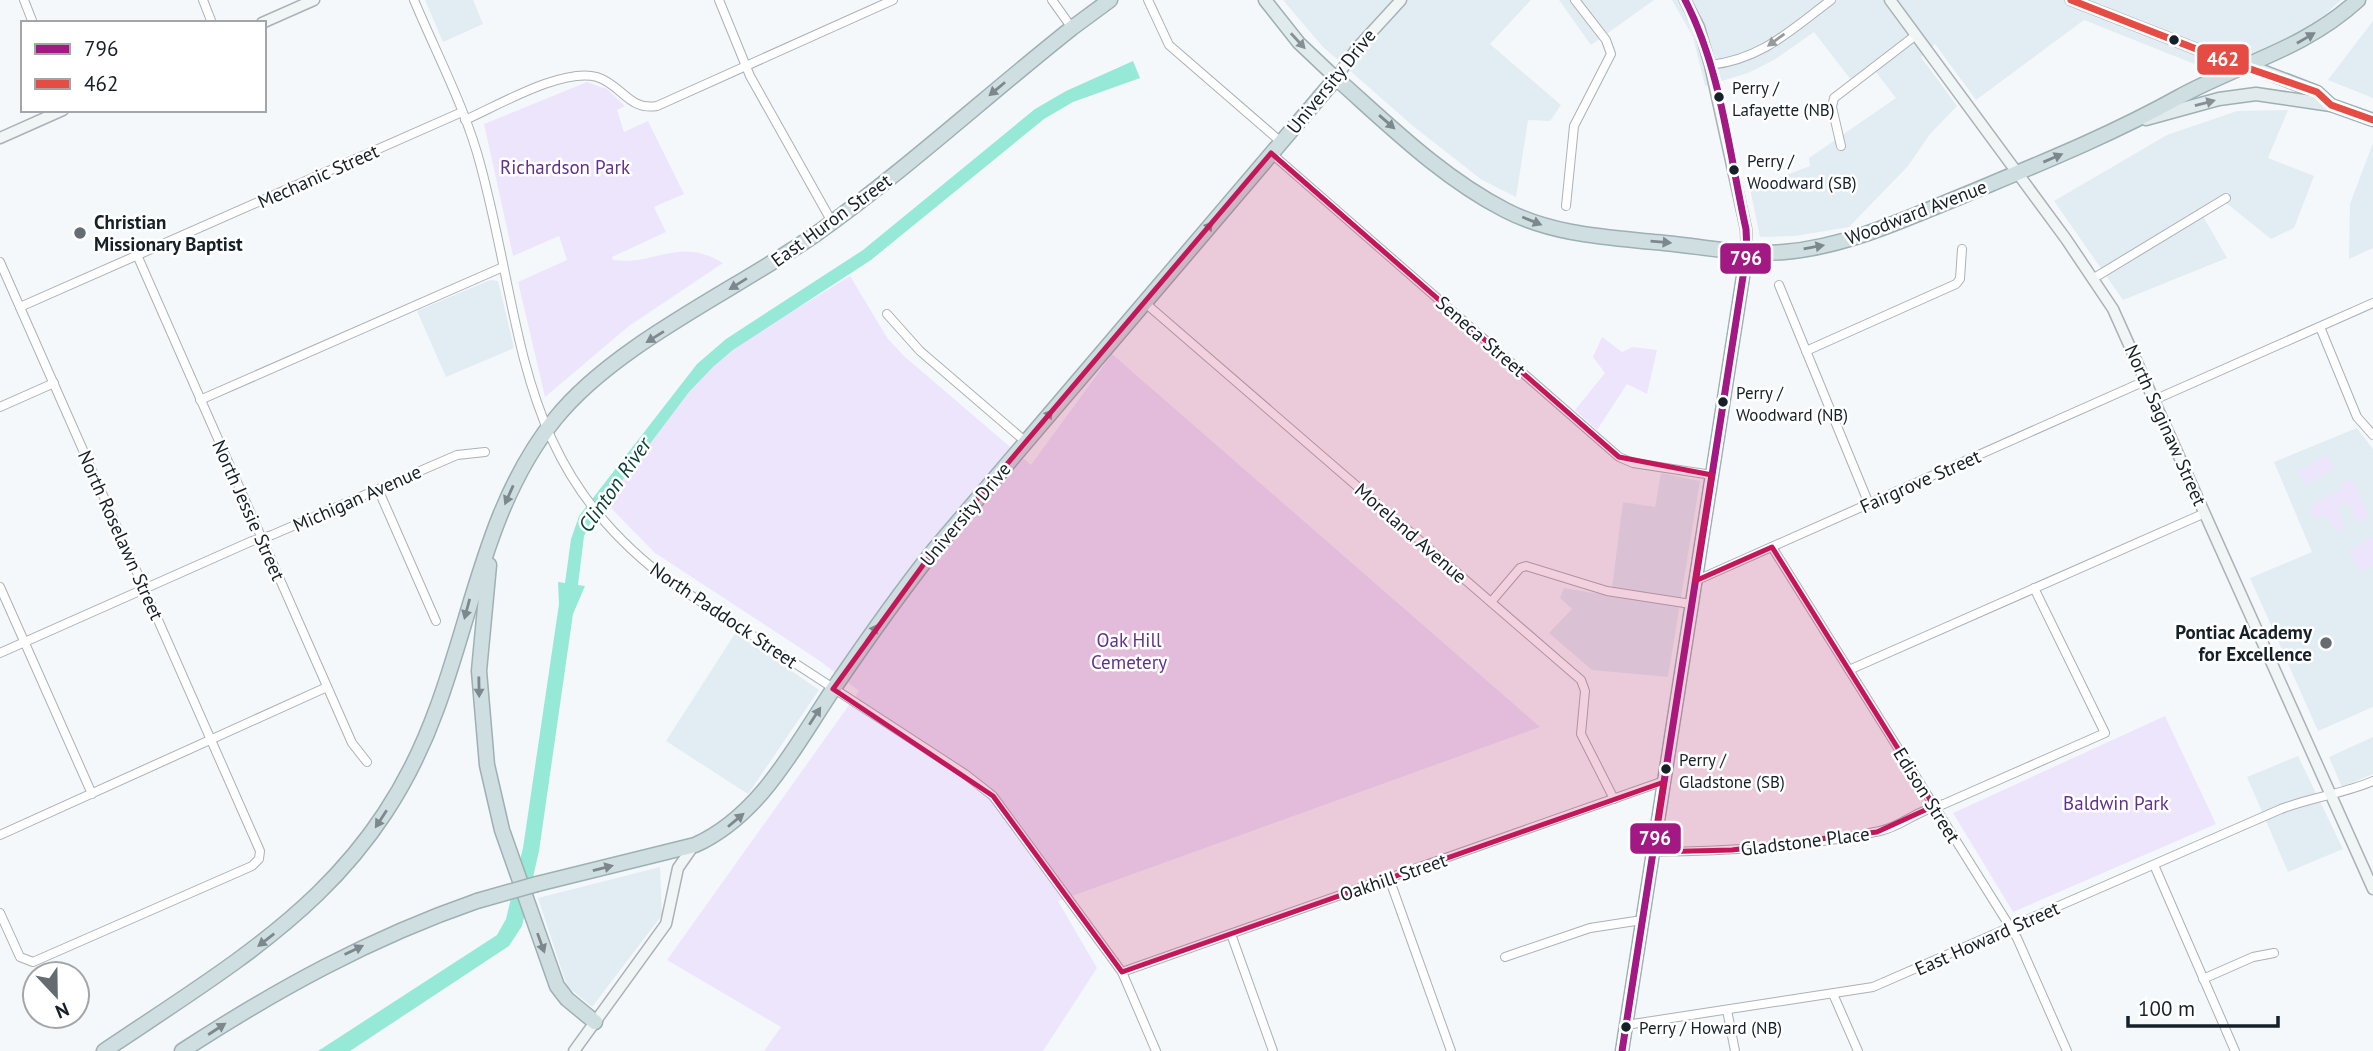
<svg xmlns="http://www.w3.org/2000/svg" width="2373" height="1051" font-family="'PT Sans',sans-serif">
<rect width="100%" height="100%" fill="#f5f8fb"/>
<g fill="#e2ecf3">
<polygon points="425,0 473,0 483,24 443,42"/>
<polygon points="1283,0 1531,0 1490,44 1561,105 1550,121 1528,120 1516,197 1482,180 1413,126 1323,47"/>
<polygon points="1559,0 1654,0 1591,45"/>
<polygon points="1672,0 2341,0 2317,22 2256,53 2202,67 2084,20 1976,100 1935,44 1921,57 1957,106 1930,134 1908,166 1849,227 1795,236 1760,237 1750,189 1810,166 1809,158 1896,98 1875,71 1855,85 1814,32 1774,60 1748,73 1705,86 1693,37"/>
<polygon points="2373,21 2373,98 2328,80"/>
<polygon points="2288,110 2268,158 2314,176 2294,228 2271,239 2225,202 2203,216 2227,258 2123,300 2054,201 2167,135 2237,111"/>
<polygon points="2373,143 2373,248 2349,259 2350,204"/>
<polygon points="490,280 498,281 514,348 446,377 417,311"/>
<polygon points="2357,428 2373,449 2373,707 2318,731 2250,578 2312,552 2274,462"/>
<polygon points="1661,473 1700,481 1668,677 1592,670 1549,633 1572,609 1560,598 1564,588 1611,596 1623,502 1655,507"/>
<polygon points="736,632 819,690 748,794 666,741"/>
<polygon points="2373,737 2373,774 2342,787 2329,757"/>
<polygon points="2298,756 2343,849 2288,872 2247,777"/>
<polygon points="660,867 662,915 592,1007 567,986 538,898"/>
</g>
<g fill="#ede5fc">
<path d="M587 82 607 89 625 106 617 110 624 132 648 121 684 194 654 207 666 232 612 257 613 260C655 266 679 236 723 263L629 326 545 397 518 282 567 260 559 236 513 256 484 124Z"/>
<path d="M850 276 888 339 904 356 1031 465 1112 354 1540 727 1058 901 1097 968 1043 1051H764L781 1027 667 960 859 691 820 661 655 553 606 503C639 459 671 407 712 368 752 331 804 306 850 276Z"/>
<polygon points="1602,337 1622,352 1633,347 1657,350 1647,394 1627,384 1597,430 1575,410 1605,373 1593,357"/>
<polygon points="2326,455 2334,468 2307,485 2299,472"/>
<polygon points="2350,480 2354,482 2369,516 2362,522 2357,520 2348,502 2337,507 2345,528 2337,532 2325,515 2318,518 2312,515 2311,505 2341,490 2341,484"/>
<polygon points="2373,537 2373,565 2360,572 2349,550"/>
<polygon points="2165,716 2216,824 2013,912 1953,813"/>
</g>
<polygon fill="#96e9d6" points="1133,61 1140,78 1073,102 1044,119 871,260 733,350 713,367 689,392 591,522 584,536 578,585 585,586 573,614 539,851 522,926 509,946 350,1051 318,1051 497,935 506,919 523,848 559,604 558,582 565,583 571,539 579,516 697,364 726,339 863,250 1035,109 1066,91"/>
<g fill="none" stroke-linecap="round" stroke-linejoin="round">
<defs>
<g id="street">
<polyline points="24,0 33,23"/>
<polyline points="203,0 212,23"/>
<path d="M414 0C437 55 466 109 481 167 526 336 515 467 672 583L965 774 993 796 1122 972 1156 1051"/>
<polyline points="719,0 750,76 832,222"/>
<polyline points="1052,0 1072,28"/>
<polyline points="1148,0 1169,45 1281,142"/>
<path d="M1710 65C1762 59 1791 30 1831 0"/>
<path d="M465 120C497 106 563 67 597 77 622 85 629 111 657 106L893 0"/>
<polyline points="1841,146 1832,107 1834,98 1916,35"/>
<polyline points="1271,153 1619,457 1633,463 1712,475"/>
<polyline points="1566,206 1574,126 1611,54 1606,40 1575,0"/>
<polyline points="137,255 352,743 367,762"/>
<polyline points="0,262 260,851 259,859 252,866 33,962 20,957 0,913"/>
<polyline points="2094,278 2226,198"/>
<polyline points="1779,285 1869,504"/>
<polyline points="1144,302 1581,680 1585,691 1581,734 1614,799"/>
<polyline points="20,307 462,112"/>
<polyline points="887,314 920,351 1026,442"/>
<polyline points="2320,327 2357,417 2373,435"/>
<polyline points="1806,351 1956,284 1960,279 1962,249"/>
<polyline points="200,400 503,267"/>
<polyline points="2154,400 2373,303"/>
<polyline points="0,407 54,383"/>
<polyline points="378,489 436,621"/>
<polyline points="1772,547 2017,938 2067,1051"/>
<polyline points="1695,581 2145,381"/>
<polyline points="0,587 92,794"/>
<polyline points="1491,602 1520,568 1526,566 1607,591 1691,604"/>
<polyline points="0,653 252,541 272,535 457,455 485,452"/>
<polyline points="1849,670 2205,513"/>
<polyline points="0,835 327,687"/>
<path d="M1653 852C1728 851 1806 847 1880 831 1903 826 1916 810 1944 804L2105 733 2034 588"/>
<polyline points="2154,865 2235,1051"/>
<polyline points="1389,878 1451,1051"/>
<polyline points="1231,934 1273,1051"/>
<polyline points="1505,957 1590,928 1642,920"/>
<polyline points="1122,972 1664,781"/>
<polyline points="2203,979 2253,957 2274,953"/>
<polyline points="1833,994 1858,1051"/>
<polyline points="1727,1010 1735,1051"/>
<path d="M1626 1025 1873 987 2281 809C2312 797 2343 794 2373 781"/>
</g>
<g id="secondary">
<polyline points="1685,0 1699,27 1710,65 1746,229 1747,251"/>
<polyline points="1890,0 2066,239 2113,309 2373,889"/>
<polyline points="2071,0 2227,61 2245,65"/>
<polyline points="262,23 314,0"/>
<polyline points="1336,78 1357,48 1401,0"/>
<polyline points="0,138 63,110"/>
<polyline points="574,1051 666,924 678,868 694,845"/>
</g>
<g id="primary">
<polyline points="1265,0 1299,43 1336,78"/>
<polyline points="2249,66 2317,92 2331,105 2373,120"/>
<polyline points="2146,119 2219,99 2256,94 2331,105"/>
<polyline points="1622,1051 1747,251"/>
</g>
<g id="highway">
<polyline points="489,565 479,671 487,765 502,830 557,986 567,999 595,1022"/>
<path d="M537 884 695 845C761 815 795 746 834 688 866 641 899 594 934 550L1336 78C1389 125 1441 177 1505 210 1551 234 1603 237 1654 242 1696 245 1742 256 1784 252 1846 247 1905 219 1962 196 2036 165 2109 136 2179 97 2241 63 2303 50 2358 0"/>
<path d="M104 1051C251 952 373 885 437 708 473 611 488 502 555 419 615 344 736 290 816 234 905 171 986 96 1072 28L1110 0"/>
<path d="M182 1051C276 990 370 938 477 901"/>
</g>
</defs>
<use href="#street" stroke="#abb1b6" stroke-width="10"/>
<use href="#secondary" stroke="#abb1b6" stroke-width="13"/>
<use href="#primary" stroke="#9db0b4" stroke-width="15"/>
<use href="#highway" stroke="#9db0b4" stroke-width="17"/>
<use href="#street" stroke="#fefefe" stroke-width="8"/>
<use href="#secondary" stroke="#f0f5f6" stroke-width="10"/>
<use href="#primary" stroke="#e1ebed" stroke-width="12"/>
<use href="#highway" stroke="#cfdee1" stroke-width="14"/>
<defs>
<polyline id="highway-bridge" points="477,901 537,884"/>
</defs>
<use href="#highway-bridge" stroke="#9db0b4" stroke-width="17" stroke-linecap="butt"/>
<use href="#highway-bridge" stroke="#cfdee1" stroke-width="14"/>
<defs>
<path id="bus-1" d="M1622 1051 1747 251 1746 229C1729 153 1721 69 1685 0"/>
<polyline id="bus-2" points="2071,0 2227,61 2317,92 2331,105 2373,120"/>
</defs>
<use href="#bus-1" stroke="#fff" stroke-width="12"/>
<use href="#bus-2" stroke="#fff" stroke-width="12"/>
<use href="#bus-1" stroke="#a31984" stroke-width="7"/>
<use href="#bus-2" stroke="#e54c44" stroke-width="7"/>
</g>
<defs><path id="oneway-solid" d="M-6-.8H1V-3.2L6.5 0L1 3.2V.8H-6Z" transform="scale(1.75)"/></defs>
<g fill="#7c888e">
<use href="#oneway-solid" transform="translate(2306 38) rotate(-30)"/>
<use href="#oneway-solid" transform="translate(997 89) rotate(140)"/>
<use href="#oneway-solid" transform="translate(1387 122) rotate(41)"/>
<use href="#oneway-solid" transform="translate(2053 158) rotate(-23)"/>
<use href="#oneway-solid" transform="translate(1532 221) rotate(22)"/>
<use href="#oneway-solid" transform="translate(1206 230) rotate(-50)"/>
<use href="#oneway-solid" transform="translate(1661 242) rotate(5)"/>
<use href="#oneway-solid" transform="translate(1814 247) rotate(-10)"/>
<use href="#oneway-solid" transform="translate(738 284) rotate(148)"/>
<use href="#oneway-solid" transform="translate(655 337) rotate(148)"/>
<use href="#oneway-solid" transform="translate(1046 418) rotate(-50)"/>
<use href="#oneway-solid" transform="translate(509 495) rotate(114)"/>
<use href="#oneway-solid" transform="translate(467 609) rotate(105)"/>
<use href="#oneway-solid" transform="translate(872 633) rotate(-55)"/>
<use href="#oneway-solid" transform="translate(479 687) rotate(89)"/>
<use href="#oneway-solid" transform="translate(815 716) rotate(-57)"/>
<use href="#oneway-solid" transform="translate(381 819) rotate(123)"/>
<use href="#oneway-solid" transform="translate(736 820) rotate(-40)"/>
<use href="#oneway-solid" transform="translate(603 868) rotate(-14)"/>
<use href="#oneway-solid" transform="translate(266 940) rotate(142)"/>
<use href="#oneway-solid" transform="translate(541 943) rotate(70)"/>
<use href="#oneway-solid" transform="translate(354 950) rotate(-26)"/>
<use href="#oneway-solid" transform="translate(217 1029) rotate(-33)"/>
</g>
<use fill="#969a9e" href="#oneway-solid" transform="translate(1776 40) rotate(144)"/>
<g fill="#869094">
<use href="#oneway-solid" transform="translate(1298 41) rotate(47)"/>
<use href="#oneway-solid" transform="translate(2205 103) rotate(-15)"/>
</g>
<path fill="#c2185b" fill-opacity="0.2" stroke="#c2185b" stroke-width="5" stroke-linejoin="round" d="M1271 153 1619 457 1712 475 1695 581 1772 547 1934 806 1877 832 1732 850 1653 852 1664 782 1122 972 993 796 833 689 934 550Z"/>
<g fill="#162028" stroke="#fff" stroke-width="2.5">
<circle cx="2174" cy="40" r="6"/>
<circle cx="1719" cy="97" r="6"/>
<circle cx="1734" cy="170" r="6"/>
<circle cx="1723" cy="402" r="6"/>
<circle cx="1666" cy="769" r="6"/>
<circle cx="1626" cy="1027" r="6"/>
</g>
<g fill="#646c72" stroke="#fff" stroke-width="2.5">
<circle cx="80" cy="233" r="7"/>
<circle cx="2326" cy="643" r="7"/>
</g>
<g text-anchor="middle" stroke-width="5" stroke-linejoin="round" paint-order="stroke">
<g font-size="17" fill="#162028" stroke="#fff" text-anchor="start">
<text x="1732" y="94">Perry /<tspan x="1732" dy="22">Lafayette (NB)</tspan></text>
<text x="1747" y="167">Perry /<tspan x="1747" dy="22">Woodward (SB)</tspan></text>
<text x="1736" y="399">Perry /<tspan x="1736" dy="22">Woodward (NB)</tspan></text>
<text x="1679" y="766">Perry /<tspan x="1679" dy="22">Gladstone (SB)</tspan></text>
<text x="1639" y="1034">Perry / Howard (NB)</text>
</g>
<g font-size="19" fill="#162028" stroke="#fff">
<text transform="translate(1331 81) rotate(-51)" y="7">University Drive</text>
<text transform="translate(318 176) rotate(-24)" y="7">Mechanic Street</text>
<text transform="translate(1916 212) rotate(-21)" y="7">Woodward Avenue</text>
<text transform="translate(831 220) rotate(-36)" y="7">East Huron Street</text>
<text transform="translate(1481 336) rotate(41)" y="7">Seneca Street</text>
<text transform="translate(2166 425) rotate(66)" y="7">North Saginaw Street</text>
<text transform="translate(1920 481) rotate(-24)" y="7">Fairgrove Street</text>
<text transform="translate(357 498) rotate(-24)" y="7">Michigan Avenue</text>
<text transform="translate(249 510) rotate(66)" y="7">North Jessie Street</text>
<text transform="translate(965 514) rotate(-50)" y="7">University Drive</text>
<text transform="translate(1411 533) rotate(41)" y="7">Moreland Avenue</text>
<text transform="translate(121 535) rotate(66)" y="7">North Roselawn Street</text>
<text transform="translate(724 615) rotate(34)" y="7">North Paddock Street</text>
<text transform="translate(1927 795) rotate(58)" y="7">Edison Street</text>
<text transform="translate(1805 841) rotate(-7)" y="7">Gladstone Place</text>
<text transform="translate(1393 877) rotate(-19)" y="7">Oakhill Street</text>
<text transform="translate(1987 938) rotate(-24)" y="7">East Howard Street</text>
</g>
<g font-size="19" fill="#61328c" stroke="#fff">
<text x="565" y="174">Richardson Park</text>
<text x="1129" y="647">Oak Hill<tspan x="1129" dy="22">Cemetery</tspan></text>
<text x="2116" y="810">Baldwin Park</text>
</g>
<g font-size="19" font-weight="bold" fill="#162028" stroke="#fff" text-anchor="start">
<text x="94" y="229">Christian<tspan x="94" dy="22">Missionary Baptist</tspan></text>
<text x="2312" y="639" text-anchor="end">Pontiac Academy<tspan x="2312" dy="22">for Excellence</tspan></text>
</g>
<g font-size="21" font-style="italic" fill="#0a4135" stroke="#fff">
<text transform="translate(615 485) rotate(-55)" y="7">Clinton River</text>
</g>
</g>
<g stroke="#fff" stroke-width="2.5">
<rect x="2196" y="43" width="54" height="33" rx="7" fill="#e54c44"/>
<rect x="1719" y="242" width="53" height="33" rx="7" fill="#a31984"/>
<rect x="1629" y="822" width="53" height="33" rx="7" fill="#a31984"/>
</g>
<g font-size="19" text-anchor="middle" font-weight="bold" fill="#fff">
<text x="2223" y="66">462</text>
<text x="1746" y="265">796</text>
<text x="1655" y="845">796</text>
</g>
<rect x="21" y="21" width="245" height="91" fill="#ffffff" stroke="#a2a6a9" stroke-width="2"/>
<rect x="35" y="44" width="35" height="10" fill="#a31984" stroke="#a2a6a9" stroke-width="2"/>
<text x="84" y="56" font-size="21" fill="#162028">796</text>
<rect x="35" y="79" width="35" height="10" fill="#e54c44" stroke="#a2a6a9" stroke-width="2"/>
<text x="84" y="91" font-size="21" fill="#162028">462</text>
<g transform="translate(56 995) rotate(158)"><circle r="33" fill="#ffffff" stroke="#a2a6a9" stroke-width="2"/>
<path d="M0-5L12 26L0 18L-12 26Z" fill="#646c72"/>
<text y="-10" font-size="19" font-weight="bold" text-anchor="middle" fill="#162028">N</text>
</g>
<path d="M2128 1016v10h150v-10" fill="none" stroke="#162028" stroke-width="3.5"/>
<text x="2138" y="1016" font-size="21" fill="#162028" stroke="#ffffff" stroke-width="5" paint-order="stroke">100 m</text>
</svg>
